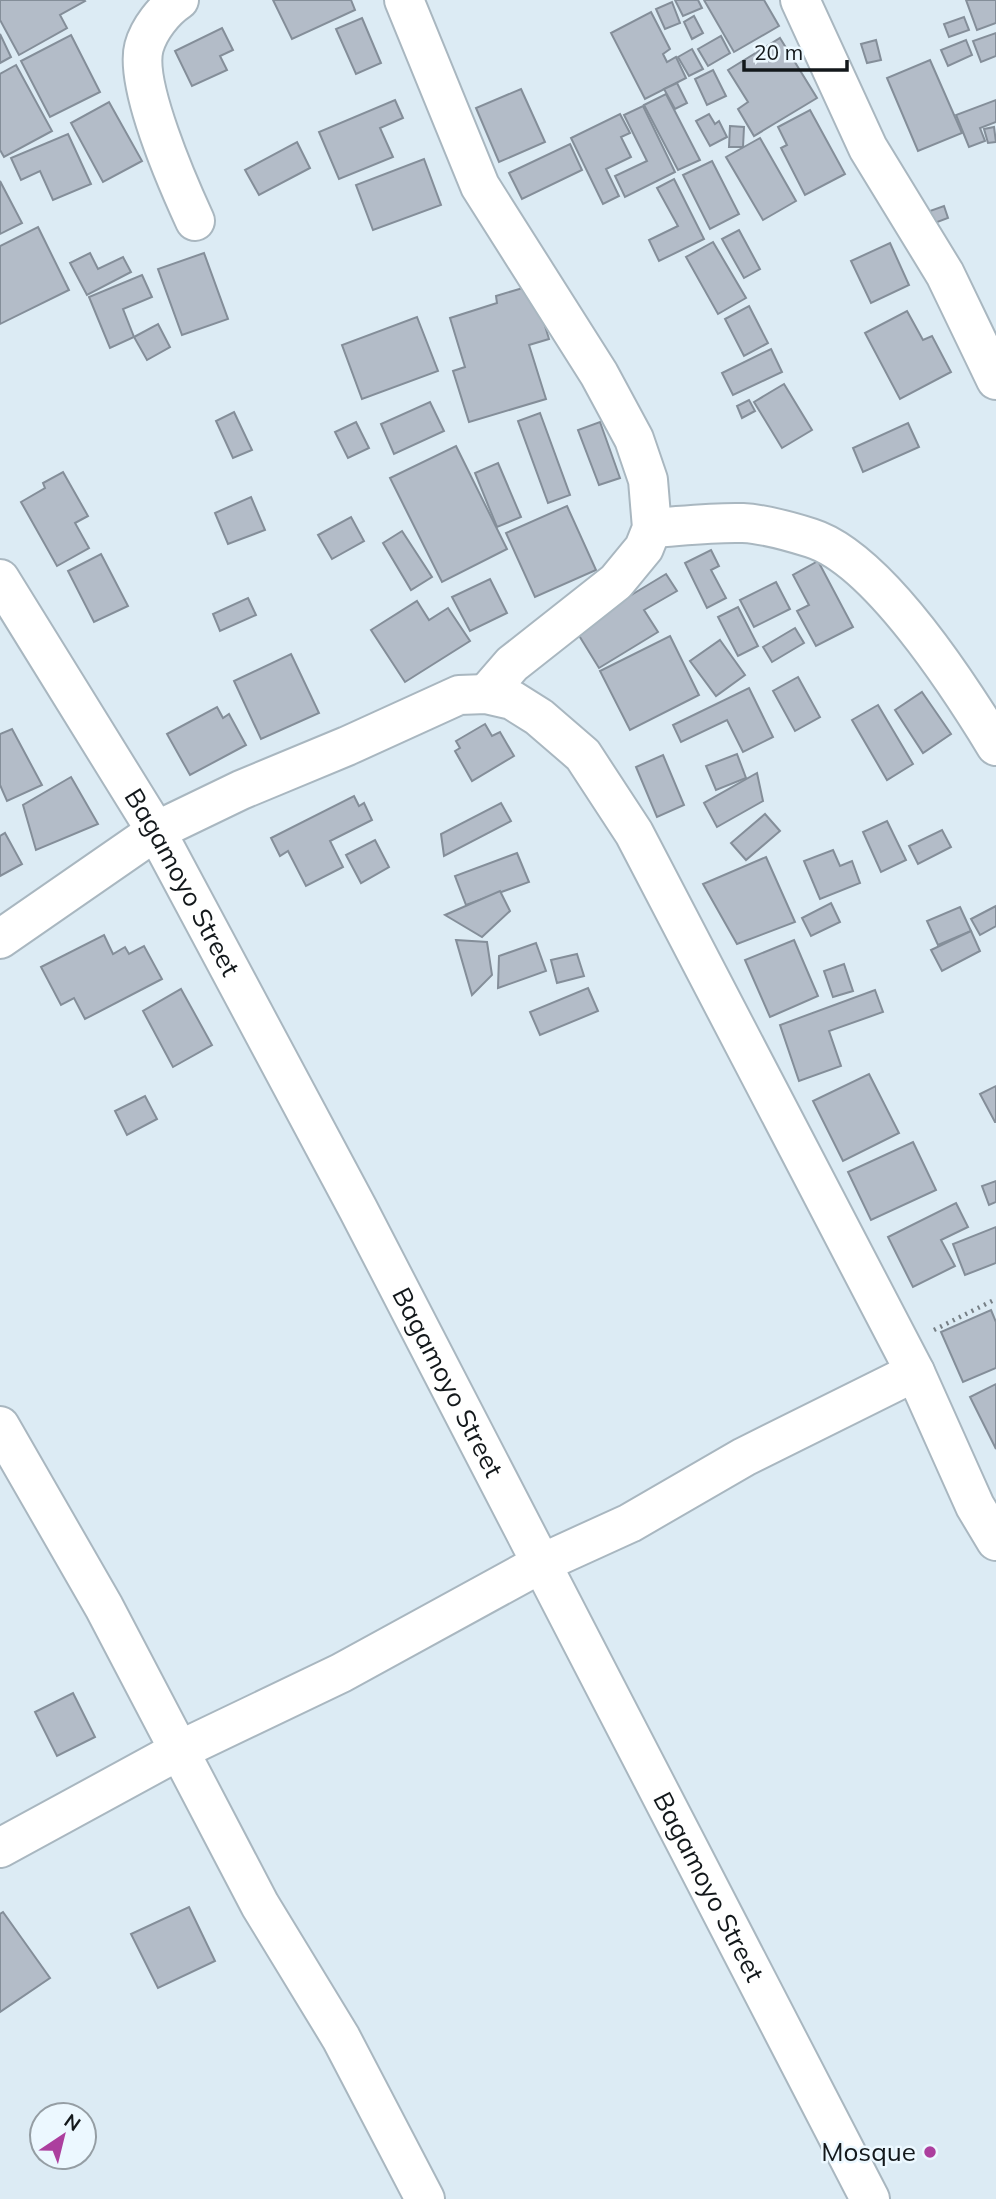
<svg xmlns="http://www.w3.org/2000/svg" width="996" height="2199" font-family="Mulish,sans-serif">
<rect width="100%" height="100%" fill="#dcebf4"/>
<g fill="#b3bcc8" stroke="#848e99" stroke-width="2">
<polygon points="0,0 84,0 85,1 60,15 67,28 19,55 0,20"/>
<polygon points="273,0 351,0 355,10 292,39"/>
<polygon points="675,0 698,0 702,8 683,16"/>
<polygon points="704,0 764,0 779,26 734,52"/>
<polygon points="966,0 996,0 996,23 977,30"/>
<polygon points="672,2 680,23 665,29 656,9"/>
<polygon points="651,12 670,49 663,54 667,62 676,57 686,78 645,99 611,33"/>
<polygon points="694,16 703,33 692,39 684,22"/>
<polygon points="964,17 969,30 949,37 944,24"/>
<polygon points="362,18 381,63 356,74 336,29"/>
<polygon points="222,28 233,50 220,56 227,70 192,86 175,51"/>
<polygon points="996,33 996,56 981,62 973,41"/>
<polygon points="0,34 11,57 0,63"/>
<polygon points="71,35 100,92 50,117 21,61"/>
<polygon points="721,36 730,53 708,66 698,49"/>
<polygon points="780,38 817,98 754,136 738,109 748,102 728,70"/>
<polygon points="876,40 881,60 867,63 861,44"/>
<polygon points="966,40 972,55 948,66 941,50"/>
<polygon points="692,49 703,69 689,76 678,57"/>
<polygon points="930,60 962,133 918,151 887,78"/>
<polygon points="16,65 52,131 4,157 0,150 0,74"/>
<polygon points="713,70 726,96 707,105 695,79"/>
<polygon points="677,83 687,103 675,109 664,89"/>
<polygon points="521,89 545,142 499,162 476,108"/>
<polygon points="666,94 700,160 678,170 644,105"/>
<polygon points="395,100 403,118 380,128 393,157 339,179 319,132"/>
<polygon points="996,100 996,122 980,128 985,141 969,147 956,115"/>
<polygon points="109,102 142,161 103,182 71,123"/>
<polygon points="643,106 675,172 625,197 615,176 647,161 624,115"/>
<polygon points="810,110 845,174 805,195 781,148 787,145 778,127"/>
<polygon points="620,114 630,133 621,137 631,157 606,169 619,196 603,204 571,138"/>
<polygon points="709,114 715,124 719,121 727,137 710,146 696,121"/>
<polygon points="730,126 744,127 743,147 729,147"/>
<polygon points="994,127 996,142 988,143 984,129"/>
<polygon points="68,134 91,184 53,200 40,171 21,180 11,158"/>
<polygon points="760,138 796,201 763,220 726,157"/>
<polygon points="297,142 310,168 259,195 245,170"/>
<polygon points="570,144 582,170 522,199 509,173"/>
<polygon points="424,159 441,205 373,230 356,185"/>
<polygon points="712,161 739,214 710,229 683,175"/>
<polygon points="674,179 704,239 659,261 649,240 678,226 657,188"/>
<polygon points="0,181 22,223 0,234"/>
<polygon points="944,206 948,218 932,224 927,212"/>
<polygon points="38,227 69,290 0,324 0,246"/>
<polygon points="739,230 760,269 744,278 722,239"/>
<polygon points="713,242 746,298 718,314 686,257"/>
<polygon points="890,243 909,285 871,303 851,261"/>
<polygon points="90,253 98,269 123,257 131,272 87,295 70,263"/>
<polygon points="204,253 228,319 182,335 158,269"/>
<polygon points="142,275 152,297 123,309 134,337 110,348 89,297"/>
<polygon points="526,287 535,293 549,339 529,345 546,399 469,422 453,371 465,367 450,318 497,303 496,296"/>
<polygon points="749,306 768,343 744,356 725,319"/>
<polygon points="907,311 923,340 932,336 951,372 900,399 865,333"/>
<polygon points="417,317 438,371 362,399 342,345"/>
<polygon points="158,324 170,347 147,360 134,337"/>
<polygon points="771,349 782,372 733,395 722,373"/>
<polygon points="784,384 812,430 782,448 754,402"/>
<polygon points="749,400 755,411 742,418 737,406"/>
<polygon points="430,402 444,431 394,454 381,424"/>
<polygon points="234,412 252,450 233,458 216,421"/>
<polygon points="540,413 570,495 548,503 518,421"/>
<polygon points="356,422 369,448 348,458 335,432"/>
<polygon points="600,422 620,478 599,485 578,430"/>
<polygon points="908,423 919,447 863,472 853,448"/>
<polygon points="456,446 507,549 442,582 390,478"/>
<polygon points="498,463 521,517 497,527 475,473"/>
<polygon points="63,472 88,516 75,523 89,548 57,566 21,502 45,488 43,483"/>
<polygon points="251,497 265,530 228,544 215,513"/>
<polygon points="567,506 596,570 535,597 506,533"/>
<polygon points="351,517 364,541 332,559 318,535"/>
<polygon points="402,531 432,577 411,590 383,543"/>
<polygon points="711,550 719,566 711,570 726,598 707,608 685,563"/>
<polygon points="101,554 128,606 94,622 68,571"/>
<polygon points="818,561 853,627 816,646 797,611 809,605 793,575"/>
<polygon points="666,574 677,591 644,610 658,632 599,668 575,629"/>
<polygon points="490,579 507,613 470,631 452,597"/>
<polygon points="776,582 790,609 754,627 740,600"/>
<polygon points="248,598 256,615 220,631 213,614"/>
<polygon points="417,601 429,620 448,608 470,641 405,682 371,630"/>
<polygon points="738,607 758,646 738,656 718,617"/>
<polygon points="795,628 804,643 772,662 763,647"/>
<polygon points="670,636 699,695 630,730 600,671"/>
<polygon points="720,640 745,675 716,696 690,661"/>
<polygon points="291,654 319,713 261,739 234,681"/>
<polygon points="798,677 820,717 795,731 773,691"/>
<polygon points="749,688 773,737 743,752 727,720 681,742 673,725"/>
<polygon points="922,692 951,734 923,753 895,710"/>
<polygon points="878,705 913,764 887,780 852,720"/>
<polygon points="217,707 223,718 229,714 246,745 190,775 167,734"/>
<polygon points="485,724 492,736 500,732 514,756 472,781 455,751 460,748 456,741"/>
<polygon points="12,729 42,785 7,801 0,785 0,734"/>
<polygon points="737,754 746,778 716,790 706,766"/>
<polygon points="663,755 684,805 657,817 636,767"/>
<polygon points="757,773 763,801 717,827 704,803"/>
<polygon points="71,777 98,824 36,850 23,805"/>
<polygon points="354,796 359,806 364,803 372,820 330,841 343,867 306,886 288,851 280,856 271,838"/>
<polygon points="501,803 511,821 444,856 441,834"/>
<polygon points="765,814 780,831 746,860 731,843"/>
<polygon points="887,821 906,860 881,872 863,832"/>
<polygon points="942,830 951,847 918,864 909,846"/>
<polygon points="5,833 22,864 0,876 0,836"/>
<polygon points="375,840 389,867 361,883 346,855"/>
<polygon points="833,850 840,866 852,861 860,883 820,899 804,861"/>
<polygon points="517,853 529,882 466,905 455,876"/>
<polygon points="766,857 795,922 737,944 703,884"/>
<polygon points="500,891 510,911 482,937 445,915"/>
<polygon points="831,903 840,922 811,936 802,918"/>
<polygon points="996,906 996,926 980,935 971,919"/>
<polygon points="960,907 971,931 938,945 927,921"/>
<polygon points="971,931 980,951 942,971 931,950"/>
<polygon points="104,935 113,954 125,947 129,954 144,946 162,979 85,1019 74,998 61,1005 41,967"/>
<polygon points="456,940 487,942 492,975 472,995"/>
<polygon points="794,940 818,996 770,1017 745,960"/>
<polygon points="536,943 546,971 498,988 499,956"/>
<polygon points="577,954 584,976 557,983 551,960"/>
<polygon points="844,964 853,991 833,997 824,971"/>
<polygon points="588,988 598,1011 540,1035 530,1012"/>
<polygon points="181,989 212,1045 173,1067 143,1011"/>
<polygon points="875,990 883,1012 829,1031 841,1066 799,1081 780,1025"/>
<polygon points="869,1074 899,1133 843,1161 813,1101"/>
<polygon points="996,1086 996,1122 995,1122 980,1094"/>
<polygon points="145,1096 157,1119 127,1135 115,1111"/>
<polygon points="913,1142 936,1190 871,1220 848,1172"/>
<polygon points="996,1181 996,1202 989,1205 982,1186"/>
<polygon points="956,1203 968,1227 941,1240 955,1266 913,1287 888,1237"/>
<polygon points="996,1227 996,1263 965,1275 953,1244"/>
<polygon points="991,1310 996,1322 996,1368 963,1382 941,1332"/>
<polygon points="996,1384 996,1449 970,1397"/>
<polygon points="73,1693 95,1737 57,1756 35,1712"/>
<polygon points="189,1907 215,1961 158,1988 131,1934"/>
<polygon points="3,1912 50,1978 0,2012 0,1914"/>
</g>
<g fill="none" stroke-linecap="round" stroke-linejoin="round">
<defs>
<g id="minor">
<path d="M179 0C164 10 149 29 144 47 134 84 178 184 195 221"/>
<polyline points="404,0 480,186 599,374 634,439 648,480 652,528 644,548 616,582 512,664 486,694"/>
<polyline points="800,0 868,148 945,274 996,380"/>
<path d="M652 528C682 526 713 522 743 523 762 524 792 532 811 538 878 559 960 687 996 746"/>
<path id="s1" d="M0 579 156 831 358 1209 870 2199"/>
<polyline points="0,939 156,831 241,790 347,746 459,695 486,694 512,700 539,717 583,755 634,833 915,1372 975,1506 996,1541"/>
<polyline points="0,1426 104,1607 260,1905 341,2038 425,2199"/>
<polyline points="0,1848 178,1751 341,1673 540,1564 630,1523 744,1457 915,1372"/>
</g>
</defs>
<use href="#minor" stroke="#a9b7c0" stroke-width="42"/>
<polyline stroke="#767f85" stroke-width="4.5" stroke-dasharray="2 5" stroke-linecap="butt" points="934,1330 996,1299"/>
<use href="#minor" stroke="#fff" stroke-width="38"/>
</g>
<circle fill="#ac3f9e" stroke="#ecf8ff" stroke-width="2.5" cx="930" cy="2152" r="7"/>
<g text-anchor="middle" stroke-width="5" stroke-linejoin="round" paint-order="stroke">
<g font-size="26" fill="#13181b" stroke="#ecf8ff">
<text dy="9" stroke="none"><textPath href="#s1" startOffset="354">Bagamoyo Street</textPath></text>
<text dy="9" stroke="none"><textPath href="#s1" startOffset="920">Bagamoyo Street</textPath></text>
<text dy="9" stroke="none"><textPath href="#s1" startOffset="1488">Bagamoyo Street</textPath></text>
</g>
<g font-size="26" fill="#13181b" stroke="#ecf8ff" text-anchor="end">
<text x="916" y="2161">Mosque</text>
</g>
</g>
<g transform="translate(63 2136) rotate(35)"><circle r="33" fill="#ecf8ff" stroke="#959ea4" stroke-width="2"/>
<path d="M0-5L12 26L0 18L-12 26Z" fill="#ac3f9e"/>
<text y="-10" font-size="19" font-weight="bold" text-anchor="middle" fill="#13181b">N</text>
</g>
<path d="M744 60v10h103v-10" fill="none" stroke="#13181b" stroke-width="3.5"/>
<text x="754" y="60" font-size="21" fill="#13181b" stroke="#ecf8ff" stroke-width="5" paint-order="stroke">20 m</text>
</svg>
